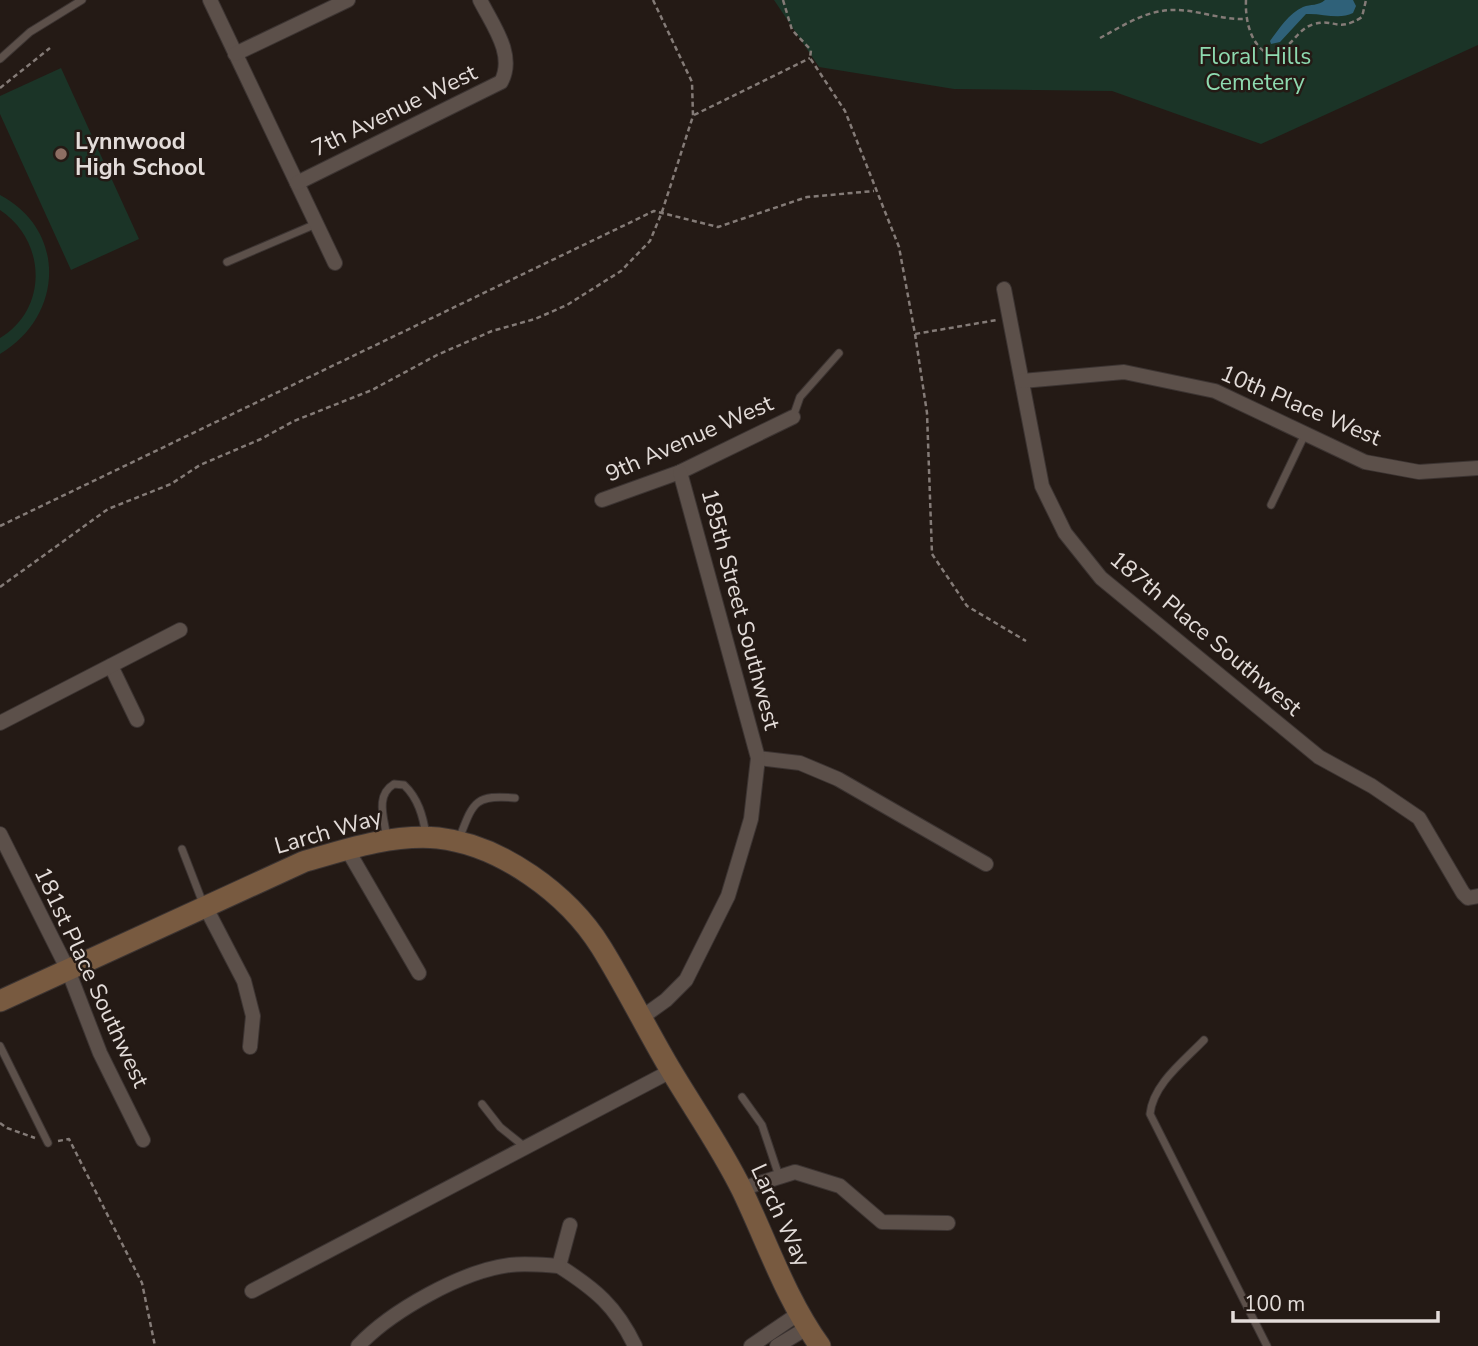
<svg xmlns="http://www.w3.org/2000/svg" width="1478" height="1346" font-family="'Nunito Sans',sans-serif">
<rect width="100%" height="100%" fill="#241a15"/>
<g fill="#1b3427">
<polygon points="774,0 1478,0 1478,45 1261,144 1112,91 954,89 819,67"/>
<polygon points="61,68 139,239 71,270 0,114 0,96"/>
<path d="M0 195C68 231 63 317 0 354V338C49 309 46 240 0 210Z"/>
</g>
<path fill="#2f6179" d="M1325 0H1353L1356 6 1353 13C1339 20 1322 13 1306 14L1280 42 1271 44 1270 41C1279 29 1289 13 1303 7 1311 4 1318 6 1325 0Z"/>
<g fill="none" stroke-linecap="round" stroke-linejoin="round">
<defs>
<g id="lane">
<polyline points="0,59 30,32 82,0"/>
<polyline points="227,262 316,224"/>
<polyline points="793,417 800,397 839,353"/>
<polyline points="1271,505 1305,434"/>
<path d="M387 839C385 820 374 796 394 784L404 785C418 798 423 816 426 835"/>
<path d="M459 839C473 803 474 794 515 798"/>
<polyline points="182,849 204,906"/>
<path d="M1204 1040C1184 1061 1153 1084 1150 1114L1267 1346"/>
<polyline points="0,1046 48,1143"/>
<polyline points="742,1097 762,1125 779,1176"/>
<polyline points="482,1104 500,1127 525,1147"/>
</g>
<g id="street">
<polyline points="210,0 335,263"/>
<polyline points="235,54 348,0"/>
<path d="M297 183 501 82C516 55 492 24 480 0"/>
<polyline points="1004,289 1042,486 1065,533 1101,578 1319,757 1372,786 1419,818 1463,893 1468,898 1478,896"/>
<polyline points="1022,381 1124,372 1215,391 1365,462 1419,472 1478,468"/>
<polyline points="602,500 680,472 793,417"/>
<polyline points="111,666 137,720"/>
<polyline points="0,723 180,630"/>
<polyline points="758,758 800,763 838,779 986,864"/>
<polyline points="0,834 68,970 100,1053 143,1140"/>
<polyline points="347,849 419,973"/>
<polyline points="205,906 244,981 253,1016 250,1047"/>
<polyline points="641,1018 666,1000 686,980 728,896 751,819 758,758 680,472"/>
<polyline points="741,1189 795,1172 840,1186 882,1222 948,1223"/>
<path d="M570 1225 559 1266C595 1289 616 1306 635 1346"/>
<polyline points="252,1291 671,1071"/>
<path d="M358 1346C391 1311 462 1271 510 1265 526 1263 543 1265 559 1266"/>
<polyline points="751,1346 798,1314"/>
<polyline points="777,1346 807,1328"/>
</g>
<path id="secondary" d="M0 1001 303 862C347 849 392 834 438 838 501 845 568 894 601 947 624 984 644 1024 666 1062 691 1105 720 1145 742 1190 767 1242 786 1299 820 1346"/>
</defs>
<use href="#lane" stroke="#3c3432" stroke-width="9"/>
<use href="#street" stroke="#3c3432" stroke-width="16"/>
<use href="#secondary" stroke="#3c3432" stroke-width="23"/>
<g stroke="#847b77" stroke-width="2.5" stroke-dasharray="5 3.5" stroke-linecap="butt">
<polyline points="783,0 792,30 811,50 810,58 845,111 899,247 915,334 997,320"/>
<path d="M1246 0C1245 19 1250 44 1268 54 1295 49 1294 30 1314 24 1335 18 1337 33 1362 17L1366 0"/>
<path d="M1100 38C1119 28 1140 14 1162 11 1189 6 1217 20 1244 19"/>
<polyline points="0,88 50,48"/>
<polyline points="694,115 810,58"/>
<polyline points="915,334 927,413 932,554 967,606 1026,641"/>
<polyline points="0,526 654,211 718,227 807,197 874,191"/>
<polyline points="0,587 108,509 171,484 200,465 261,439 294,421 372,390 437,355 492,331 535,319 567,305 621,271 650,241 662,212 693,116 692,82 653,0"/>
<polyline points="0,1123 7,1128 35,1138"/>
<polyline points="58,1141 69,1139 142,1283 155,1346"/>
</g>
<use href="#lane" stroke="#5c504a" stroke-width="7"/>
<use href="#street" stroke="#5c504a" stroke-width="14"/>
<use href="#secondary" stroke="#785a40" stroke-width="21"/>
</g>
<circle fill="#8d6e63" stroke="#241a15" stroke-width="2.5" cx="61" cy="154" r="7"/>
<g text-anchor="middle" stroke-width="5" stroke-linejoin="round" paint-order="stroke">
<g font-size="23" fill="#8edab0" stroke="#241a15">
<text x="1255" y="64">Floral Hills<tspan x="1255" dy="26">Cemetery</tspan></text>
</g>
<g font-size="23" fill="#e3dcd9" stroke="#241a15">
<text transform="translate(394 110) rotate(-26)" y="8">7th Avenue West</text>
<text transform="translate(1301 405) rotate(23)" y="8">10th Place West</text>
<text transform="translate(689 438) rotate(-24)" y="8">9th Avenue West</text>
<text transform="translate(741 609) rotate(75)" y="8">185th Street Southwest</text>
<text transform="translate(1206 633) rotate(40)" y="8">187th Place Southwest</text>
<text transform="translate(328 831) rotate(-16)" y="8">Larch Way</text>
<text transform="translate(92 977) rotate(65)" y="8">181st Place Southwest</text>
<text transform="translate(781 1215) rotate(65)" y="8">Larch Way</text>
</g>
<g font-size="23" font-weight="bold" fill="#e3dcd9" stroke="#241a15" text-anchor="start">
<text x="75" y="149">Lynnwood<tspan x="75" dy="26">High School</tspan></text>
</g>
</g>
<path d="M1233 1311v10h205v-10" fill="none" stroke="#e3dcd9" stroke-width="3.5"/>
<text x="1244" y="1311" font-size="21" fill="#e3dcd9" stroke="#241a15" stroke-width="5" paint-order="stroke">100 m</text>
</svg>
